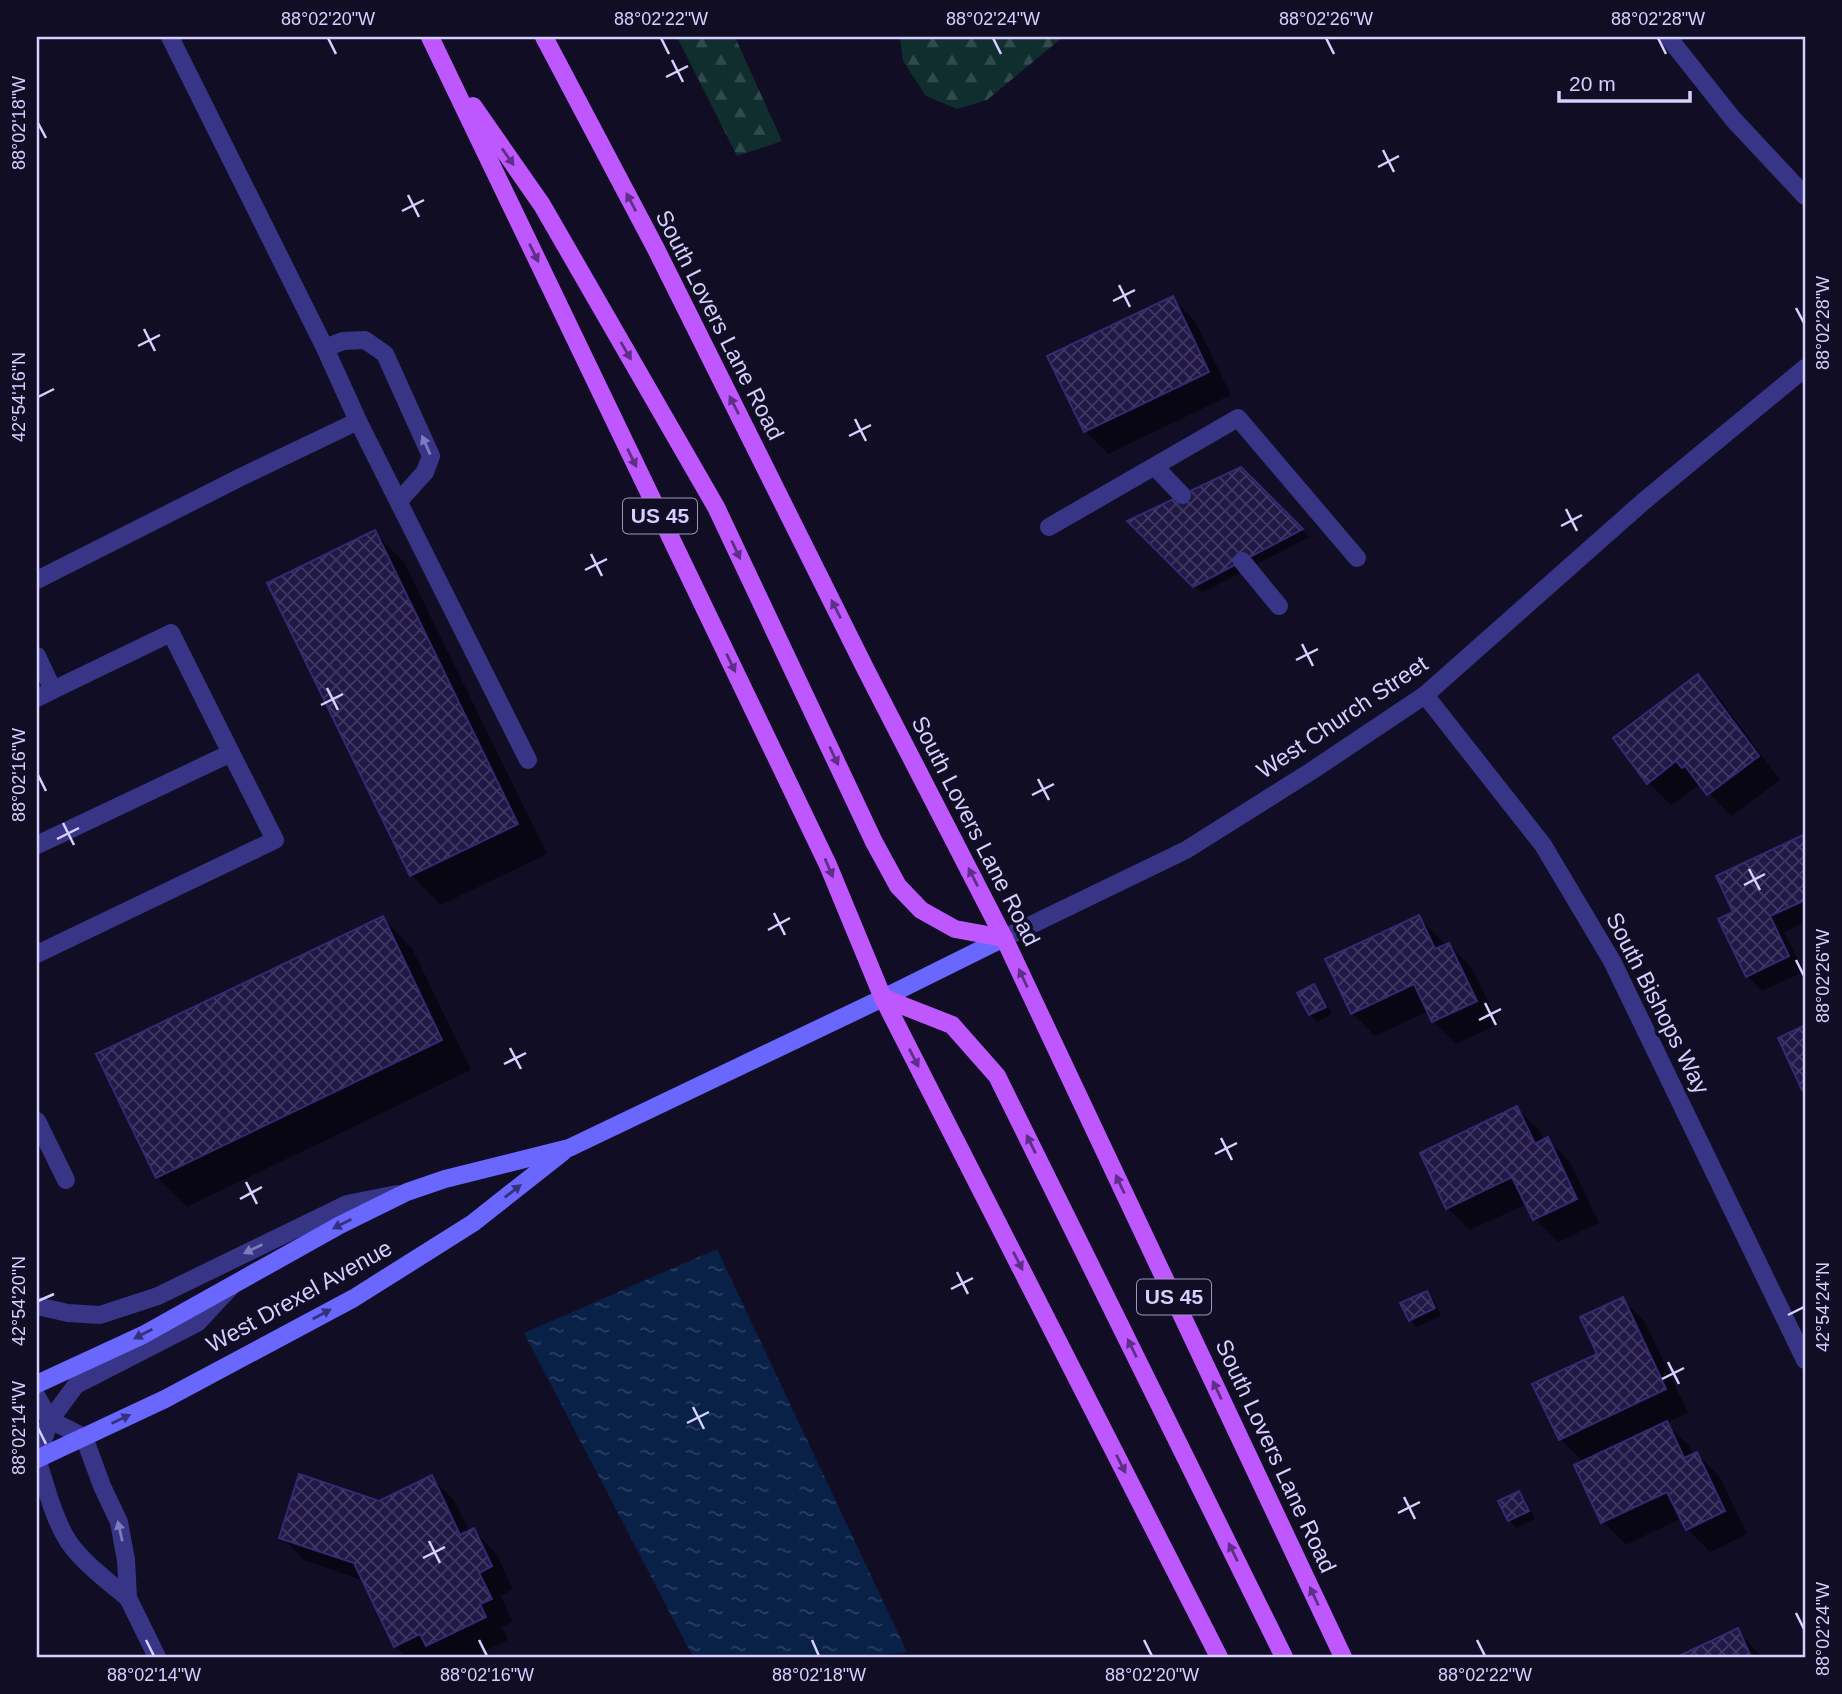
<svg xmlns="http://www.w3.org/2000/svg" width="1842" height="1694" font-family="Arial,sans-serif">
<defs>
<pattern id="forest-firs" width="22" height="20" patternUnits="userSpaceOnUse" patternTransform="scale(1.75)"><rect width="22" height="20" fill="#0f2e2d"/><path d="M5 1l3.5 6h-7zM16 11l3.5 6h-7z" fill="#314b4c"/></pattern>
<pattern id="water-ripples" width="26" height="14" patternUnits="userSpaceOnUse" patternTransform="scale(1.75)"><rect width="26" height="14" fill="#092047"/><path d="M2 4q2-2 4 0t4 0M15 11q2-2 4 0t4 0" fill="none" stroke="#2c3f63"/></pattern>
<pattern id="building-cross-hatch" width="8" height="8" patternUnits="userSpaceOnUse" patternTransform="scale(1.75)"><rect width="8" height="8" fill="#211846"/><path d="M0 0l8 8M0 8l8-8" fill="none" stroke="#403962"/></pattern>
</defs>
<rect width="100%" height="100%" fill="#110d24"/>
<g fill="url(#forest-firs)">
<polygon points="677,37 735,37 782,141 737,156"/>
<polygon points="900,37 1063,37 987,100 957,109 926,96 903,61"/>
</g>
<polygon fill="url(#water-ripples)" points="717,1249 907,1652 865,1657 693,1657 524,1333"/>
<g fill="#0007">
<polygon points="1172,298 1195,321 1231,395 1108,454 1085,431"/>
<polygon points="1241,469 1309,537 1202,593 1130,522"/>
<polygon points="374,532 404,562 547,854 441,905 411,875 269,584"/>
<polygon points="1698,677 1721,700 1780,780 1731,816 1700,784 1671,805 1648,782"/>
<polygon points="1805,836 1805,922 1784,932 1804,972 1762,991 1747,976 1735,913 1718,877"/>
<polygon points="1418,917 1441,940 1445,947 1449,945 1472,968 1499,1024 1456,1044 1433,1021 1429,1011 1375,1036 1352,1013"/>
<polygon points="382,918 412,948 471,1070 187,1207 157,1177"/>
<polygon points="1313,986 1321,994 1332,1014 1317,1022 1310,1014"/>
<polygon points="1517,1108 1540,1131 1544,1141 1547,1139 1570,1162 1599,1223 1558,1242 1535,1219 1527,1204 1470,1230 1447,1208"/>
<polygon points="1426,1293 1434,1300 1441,1316 1417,1327 1410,1320"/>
<polygon points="1622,1299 1645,1322 1688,1413 1666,1423 1689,1446 1694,1455 1697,1454 1720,1477 1747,1534 1710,1552 1687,1529 1682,1518 1626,1545 1603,1522 1584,1462 1560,1439 1599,1355"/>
<polygon points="431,1477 454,1500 470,1532 473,1530 496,1553 513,1589 501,1596 513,1622 502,1627 508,1640 472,1657 407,1657 395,1646 364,1581 304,1560 281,1537 379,1502"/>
<polygon points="1519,1493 1526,1501 1535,1519 1516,1528 1509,1520"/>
<polygon points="1737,1630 1762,1657 1680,1657"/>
</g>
<g fill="url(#building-cross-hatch)" stroke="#372873" stroke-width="2">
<polygon points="1173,296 1209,372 1084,432 1047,356"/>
<polygon points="1241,467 1303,529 1193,587 1127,521"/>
<polygon points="375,530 518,824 410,876 267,583"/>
<polygon points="1698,674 1759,756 1707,795 1685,766 1682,768 1676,761 1647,784 1613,738"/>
<polygon points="1805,834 1805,900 1770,916 1789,956 1746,977 1718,919 1733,912 1716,876"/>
<polygon points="1419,915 1435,949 1449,943 1477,1001 1432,1022 1414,984 1351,1014 1325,959"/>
<polygon points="383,916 442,1040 156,1178 96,1054"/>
<polygon points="1314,984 1326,1007 1309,1015 1297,993"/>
<polygon points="1805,1025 1805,1088 1802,1090 1778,1038"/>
<polygon points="1517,1106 1535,1144 1548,1137 1577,1199 1533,1220 1512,1177 1446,1209 1420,1153"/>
<polygon points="1427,1291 1435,1308 1409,1321 1400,1303"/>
<polygon points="1623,1297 1666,1389 1559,1440 1532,1384 1597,1354 1580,1317"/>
<polygon points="1667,1421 1684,1458 1697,1452 1725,1511 1686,1530 1667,1492 1601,1523 1574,1465"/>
<polygon points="299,1474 379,1501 432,1475 460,1535 474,1528 492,1566 479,1573 492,1599 480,1604 486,1617 426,1646 420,1634 394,1647 354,1563 279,1538"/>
<polygon points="1519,1491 1529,1511 1508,1521 1498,1501"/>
<polygon points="1738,1628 1751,1657 1677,1657"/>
</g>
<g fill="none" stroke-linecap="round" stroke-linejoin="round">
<g stroke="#383586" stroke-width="18">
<polyline points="170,37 325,348 358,421 528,760"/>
<polyline points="325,348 343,341 365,340 385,354 431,456 425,472 399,501"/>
<polyline points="1155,467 1182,495"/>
<polyline points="1049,527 1238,418 1357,558"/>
<polyline points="1242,561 1279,606"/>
<polyline points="37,580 241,477 358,421"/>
<polyline points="37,656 53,690 171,633 231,753 37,845"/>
<polyline points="37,698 53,690"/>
<polyline points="37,954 275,840 231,753"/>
<polyline points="37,1121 66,1180"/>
<polyline points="37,1306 68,1313 100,1315 158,1296 347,1204 397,1194"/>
</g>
<g stroke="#383586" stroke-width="18">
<polyline points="1668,37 1733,119 1805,196"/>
<polyline points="1425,695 1543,845 1612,961 1805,1360"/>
<polyline points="1004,938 1186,850 1313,770 1425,695 1644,501 1805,368"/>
<polyline points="37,1397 50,1420 84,1437 102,1486 119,1522 126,1560 128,1598 157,1657"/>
<polyline points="37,1459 50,1420 76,1385 197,1323 230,1288"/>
<path d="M37 1459C46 1486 53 1517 68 1541 81 1561 110 1583 128 1598"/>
</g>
<g stroke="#6a67ff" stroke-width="18">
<polyline points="37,1384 143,1335 340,1225 407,1192 445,1179 569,1148 883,998 1004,938"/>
<polyline points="37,1459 165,1399 354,1298 473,1223 563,1152"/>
</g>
<g stroke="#bf57ff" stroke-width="18">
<polyline points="430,37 828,865 883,998 1219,1657"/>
<polyline points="544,37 656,249 866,670 1004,938 1343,1657"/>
<polyline points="473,106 542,205 716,507 874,842 898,886 921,910 955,929 1004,938"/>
<polyline points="883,998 952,1025 997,1076 1284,1657"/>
</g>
</g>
<defs><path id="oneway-solid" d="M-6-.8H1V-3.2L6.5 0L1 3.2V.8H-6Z" transform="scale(1.75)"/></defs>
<g fill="#5f2e87">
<use href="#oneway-solid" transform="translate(508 157) rotate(55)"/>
<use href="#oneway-solid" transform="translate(631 202) rotate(-118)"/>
<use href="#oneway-solid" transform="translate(534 253) rotate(64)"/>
<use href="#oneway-solid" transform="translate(626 351) rotate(60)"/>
<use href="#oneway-solid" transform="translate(734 405) rotate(-117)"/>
<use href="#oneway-solid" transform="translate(632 458) rotate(64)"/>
<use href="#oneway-solid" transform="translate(736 550) rotate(65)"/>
<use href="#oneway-solid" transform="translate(836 609) rotate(-117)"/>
<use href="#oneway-solid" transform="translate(731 663) rotate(64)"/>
<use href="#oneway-solid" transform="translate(834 756) rotate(65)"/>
<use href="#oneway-solid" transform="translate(829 868) rotate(67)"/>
<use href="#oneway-solid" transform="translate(973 877) rotate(-117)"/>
<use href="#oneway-solid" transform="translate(1023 978) rotate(-115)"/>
<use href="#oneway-solid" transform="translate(914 1058) rotate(63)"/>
<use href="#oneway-solid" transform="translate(1031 1144) rotate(-116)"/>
<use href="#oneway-solid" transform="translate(1120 1184) rotate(-115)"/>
<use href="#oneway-solid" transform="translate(1018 1261) rotate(63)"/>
<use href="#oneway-solid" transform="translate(1132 1348) rotate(-116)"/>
<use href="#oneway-solid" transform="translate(1217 1390) rotate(-115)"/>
<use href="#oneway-solid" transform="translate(1121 1464) rotate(63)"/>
<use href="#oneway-solid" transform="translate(1233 1552) rotate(-116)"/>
<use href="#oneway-solid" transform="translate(1314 1596) rotate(-115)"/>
</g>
<g fill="#7f7bbc">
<use href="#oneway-solid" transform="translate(426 445) rotate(-114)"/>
<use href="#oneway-solid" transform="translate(253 1249) rotate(154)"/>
<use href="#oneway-solid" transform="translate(120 1531) rotate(-103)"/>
</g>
<g fill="#35317c">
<use href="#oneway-solid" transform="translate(513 1191) rotate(-38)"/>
<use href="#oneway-solid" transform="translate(342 1224) rotate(153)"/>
<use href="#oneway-solid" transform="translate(322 1314) rotate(-28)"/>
<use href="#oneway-solid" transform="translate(143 1334) rotate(153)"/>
<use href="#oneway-solid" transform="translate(121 1419) rotate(-25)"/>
</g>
<path fill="none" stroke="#d5d0ff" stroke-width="2.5" d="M328 38 336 54M661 38 669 54M993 38 1001 54M1326 38 1334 54M1658 38 1666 54M672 60 683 82M666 77 688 66M38 123 46 138M1383 150 1394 172M1378 167 1399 156M408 195 419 217M402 211 424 200M1119 285 1130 307M1113 301 1135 290M1796 308 1804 323M144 329 155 351M138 346 160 335M38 397 54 389M855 419 866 441M849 436 871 425M1566 509 1577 531M1561 526 1582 515M591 554 602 576M585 570 607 559M1302 644 1313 666M1296 660 1318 649M327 688 338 710M321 705 343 694M38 775 46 791M1038 779 1049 800M1032 795 1054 784M63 823 74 845M57 839 79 828M1749 869 1760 890M1744 885 1765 874M774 913 785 935M768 930 790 918M1796 960 1804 976M1485 1003 1496 1025M1479 1020 1501 1009M510 1048 521 1069M504 1064 526 1053M1221 1138 1232 1160M1215 1154 1237 1143M246 1182 257 1204M240 1199 262 1187M957 1272 968 1294M951 1289 973 1278M38 1301 54 1294M1788 1315 1804 1307M1668 1362 1679 1384M1662 1379 1684 1368M693 1407 704 1429M687 1423 709 1412M38 1428 46 1444M1404 1497 1415 1519M1398 1513 1420 1502M429 1541 440 1563M423 1558 445 1547M1796 1613 1804 1629M146 1640 154 1656M479 1640 487 1656M812 1640 819 1656M1144 1640 1152 1656M1477 1640 1485 1656"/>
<g text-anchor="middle" stroke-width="7" stroke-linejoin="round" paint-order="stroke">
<g fill="#110d24" stroke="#9a96bd" stroke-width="2">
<rect x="623" y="498.5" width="74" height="35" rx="5"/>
<rect x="1137" y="1279.5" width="74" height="35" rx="5"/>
</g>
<g font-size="21" font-weight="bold" fill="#d5d0ff">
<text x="660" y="523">US 45</text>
<text x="1174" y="1304">US 45</text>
</g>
<g font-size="23" fill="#d5d0ff" stroke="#110d24">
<text transform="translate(720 325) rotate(63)" y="8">South Lovers Lane Road</text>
<text transform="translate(1342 717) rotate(-34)" y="8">West Church Street</text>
<text transform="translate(976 831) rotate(63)" y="8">South Lovers Lane Road</text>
<text transform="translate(1658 1003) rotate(63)" y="8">South Bishops Way</text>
<text transform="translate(299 1296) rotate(-29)" y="8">West Drexel Avenue</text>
<text transform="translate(1276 1456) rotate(65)" y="8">South Lovers Lane Road</text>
</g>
</g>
<rect width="1842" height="1694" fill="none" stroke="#110d24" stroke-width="77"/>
<path d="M1559 91v10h131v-10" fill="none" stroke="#d5d0ff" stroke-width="3.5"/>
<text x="1569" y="91" font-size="21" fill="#d5d0ff" stroke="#110d24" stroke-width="5" paint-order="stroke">20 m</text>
<rect x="38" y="38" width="1766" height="1618" fill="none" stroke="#d5d0ff" stroke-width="2.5"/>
<g font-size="18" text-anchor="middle" fill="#d5d0ff">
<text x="328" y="25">88°02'20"W</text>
<text x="661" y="25">88°02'22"W</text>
<text x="993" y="25">88°02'24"W</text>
<text x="1326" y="25">88°02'26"W</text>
<text x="1658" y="25">88°02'28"W</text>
<text transform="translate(19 123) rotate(-90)" y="6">88°02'18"W</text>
<text transform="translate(1823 323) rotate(-90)" y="6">88°02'28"W</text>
<text transform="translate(19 397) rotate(-90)" y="6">42°54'16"N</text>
<text transform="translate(19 775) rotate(-90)" y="6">88°02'16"W</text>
<text transform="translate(1823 976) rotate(-90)" y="6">88°02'26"W</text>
<text transform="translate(19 1301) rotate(-90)" y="6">42°54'20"N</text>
<text transform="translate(1823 1307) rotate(-90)" y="6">42°54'24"N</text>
<text transform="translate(19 1428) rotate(-90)" y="6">88°02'14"W</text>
<text transform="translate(1823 1629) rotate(-90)" y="6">88°02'24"W</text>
<text x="154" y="1681">88°02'14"W</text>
<text x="487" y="1681">88°02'16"W</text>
<text x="819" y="1681">88°02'18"W</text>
<text x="1152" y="1681">88°02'20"W</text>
<text x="1485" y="1681">88°02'22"W</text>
</g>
</svg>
